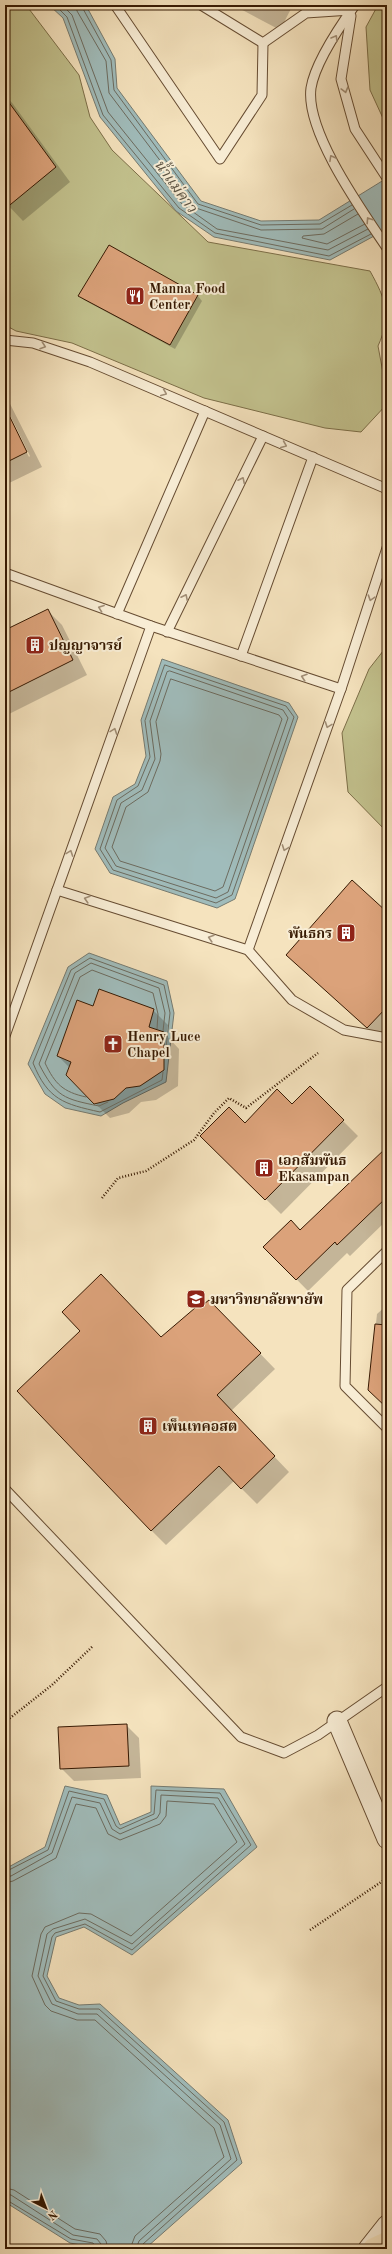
<svg xmlns="http://www.w3.org/2000/svg" width="392" height="2254" font-family="'Old Standard TT','Noto Serif Thai',serif">
<rect width="100%" height="100%" fill="#f5e3be"/>
<filter id="stains"><feTurbulence type="fractalNoise" baseFrequency=".005" numOctaves="4"/><feColorMatrix values="0 0 0 0 .2 0 0 0 0 .09 0 0 0 0 .02 0 0 0 .5 -.17"/></filter>
<radialGradient id="worn" r=".72"><stop offset=".6" stop-color="#630" stop-opacity="0"/><stop offset="1" stop-color="#630" stop-opacity=".3"/></radialGradient>
<g fill="#c2c18d" stroke="#7c6e48">
<path d="M5 5H26L79 75 90 117 112 150 208 242 370 271C386 300 392 315 378 346L387 394V404L361 432 325 428 204 398 72 343 16 331 5 325Z"/>
<polygon points="378,5 387,5 387,127 370,90 366,27"/>
<polygon points="387,646 387,832 348,792 342,733 369,669"/>
</g>
<g fill="#a0bcbb" stroke="#767b71">
<polygon points="49,5 84,5 89,11 115,59 117,88 201,201 261,221 319,220 387,178 387,229 330,260 214,237 176,211 100,117 63,18"/>
<polygon points="162,659 289,703 298,717 235,899 217,908 110,873 95,849 113,797 135,784 146,756 141,720"/>
<polygon points="89,953 167,981 174,1013 166,1082 123,1103 101,1116 65,1108 45,1094 28,1064 68,967"/>
<polygon points="65,1786 107,1795 120,1825 151,1812 151,1786 224,1789 257,1847 132,1955 84,1927 56,1937 47,1976 59,1998 79,2005 100,2004 228,2120 242,2163 147,2247 103,2249 70,2243 5,2202 5,1869 45,1847"/>
</g>
<g fill="#0003">
<polygon points="233,5 293,5 280,30"/>
<polygon points="5,95 13,104 70,182 23,221 5,202"/>
<polygon points="109,246 198,296 202,301 175,349 84,300 80,295"/>
<polygon points="5,394 42,467 5,485 5,409 29,457 30,456 5,405"/>
<polygon points="47,610 62,625 87,675 5,716 5,631"/>
<polygon points="387,914 387,1036 382,1042 302,969"/>
<polygon points="94,1007 153,1010 168,1025 166,1035 179,1049 178,1086 156,1100 141,1102 129,1113 110,1118 67,1075 70,1068 58,1056"/>
<polygon points="310,1088 358,1136 281,1214 202,1136 245,1124 292,1105"/>
<polygon points="387,1148 387,1220 350,1256 347,1253 308,1291 265,1247 300,1231"/>
<polygon points="387,1305 387,1407 369,1389 377,1314"/>
<polygon points="224,1316 275,1369 231,1411 289,1472 257,1504 234,1481 166,1545 151,1530 161,1338"/>
<polygon points="127,1726 139,1738 141,1778 74,1781 61,1768"/>
</g>
<g fill="none" stroke-linecap="round" stroke-linejoin="round">
<g stroke="#6c6b5f" stroke-width="1">
<polyline points="55,5 67,17 103,115 179,208 215,233 329,256 371,234"/>
<polyline points="62,5 72,15 108,112 182,204 217,229 328,250 368,229"/>
<polyline points="76,5 77,11 106,61 109,93 196,208 261,230 322,229 354,209"/>
<polyline points="81,5 111,60 114,90 198,204 261,225 320,224 352,205"/>
<polyline points="358,214 324,234 303,236 302,238 327,244 365,224"/>
<polygon points="165,665 286,706 294,717 232,895 216,903 113,870 100,849 117,800 138,786 150,757 145,721"/>
<polygon points="170,671 283,710 288,718 228,892 216,898 116,866 105,848 121,803 142,790 155,759 150,721 167,672"/>
<polygon points="171,679 279,715 282,719 223,887 215,891 120,861 112,847 126,807 148,792 160,761 161,754 156,722"/>
<path d="M163 1072 162 1080 100 1112C64 1104 48 1100 33 1063L71 970 90 958 164 985 170 1013 165 1056"/>
<path d="M86 1097C63 1092 55 1084 45 1063L80 977 92 970 153 993 158 1014 157 1029"/>
<path d="M108 1102 99 1106C64 1099 56 1097 39 1064L75 973 91 963 159 988 165 1013 163 1031"/>
<polyline points="5,1872 48,1850 69,1791 104,1799 116,1826 120,1829 154,1814 156,1790 220,1793 251,1845 132,1950 85,1924 55,1933 52,1937 43,1976 56,2001 79,2009 99,2009 224,2122 237,2160 143,2244 141,2249"/>
<polyline points="5,1877 11,1876 52,1853 72,1797 100,1803 112,1829 120,1834 157,1818 160,1813 161,1795 218,1798 245,1844 132,1944 85,1919 53,1929 47,1934 38,1976 52,2004 78,2014 97,2014 220,2125 231,2159 139,2241 136,2249"/>
<polyline points="5,1883 13,1881 56,1858 76,1804 96,1808 108,1834 120,1840 160,1824 166,1816 167,1801 214,1804 237,1842 131,1936 91,1914 79,1913 45,1927 41,1934 32,1976 45,2005 51,2011 77,2020 95,2020 214,2128 224,2157 135,2236 130,2249"/>
<polyline points="5,2188 14,2190 75,2229 100,2234 106,2241 108,2249"/>
<polyline points="5,2194 11,2195 73,2235 97,2239 101,2244 102,2249"/>
<polyline points="5,2199 71,2239 93,2243 97,2249"/>
</g>
</g>
<g fill="#dba27a" stroke="#371a03">
<polygon points="5,97 56,167 5,209"/>
<polygon points="109,245 198,295 170,345 78,296"/>
<polygon points="5,407 27,452 5,463"/>
<polygon points="48,609 73,660 5,694 5,630"/>
<polygon points="352,880 387,912 387,1007 367,1028 286,955"/>
<polygon points="99,989 154,1009 149,1027 164,1032 164,1070 140,1086 126,1088 114,1099 94,1104 66,1075 71,1062 57,1056 77,1000 93,1006"/>
<polygon points="310,1086 344,1120 265,1200 200,1136 229,1107 245,1123 277,1089 292,1104"/>
<polygon points="387,1147 387,1197 337,1245 335,1242 296,1280 263,1247 291,1220 300,1230"/>
<polygon points="101,1274 161,1337 202,1302 204,1304 209,1300 261,1353 217,1395 275,1456 241,1489 219,1466 151,1531 17,1391 80,1331 62,1312"/>
<polygon points="375,1324 387,1325 387,1408 368,1390"/>
<polygon points="127,1724 129,1766 60,1769 58,1727"/>
</g>
<g fill="none" stroke-linecap="round" stroke-linejoin="round">
<defs>
<g id="lane">
<polyline points="115,5 220,159 262,95 263,43"/>
<polyline points="201,5 263,43 306,13 351,10"/>
<path d="M355 5C340 26 315 63 311 88 305 132 363 212 387 248"/>
<polyline points="351,16 341,79 355,129 387,178"/>
<polyline points="5,340 33,343 90,362 387,489"/>
<polyline points="5,573 151,626 341,689"/>
<polyline points="117,614 205,411"/>
<polyline points="167,632 263,436"/>
<polyline points="241,656 313,457"/>
<polyline points="57,890 248,950 292,1000 344,1030 387,1038"/>
<polyline points="248,950 341,689 387,548"/>
<polyline points="5,1036 151,626"/>
<polyline points="387,1251 347,1290 345,1386 387,1428"/>
<polyline points="5,1489 241,1737 284,1753 318,1735 387,1687"/>
</g>
<g id="street">
<polyline points="337,1721 387,1839"/>
<polyline points="368,2249 387,2225"/>
</g>
<polyline id="primary" points="374,2249 387,2243"/>
</defs>
<use href="#lane" stroke="#664c32" stroke-width="11"/>
<use href="#street" stroke="#664c32" stroke-width="21"/>
<use href="#primary" stroke="#371a03" stroke-width="24"/>
<g stroke="#371a03" stroke-width="2.5" stroke-dasharray="1 2" stroke-linecap="butt">
<polyline points="102,1198 118,1178 146,1171 194,1140 214,1113 229,1098 246,1108 318,1053"/>
<polyline points="5,1722 52,1685 93,1646"/>
<polyline points="310,1930 387,1878"/>
</g>
<use href="#lane" stroke="#f8edd5" stroke-width="9"/>
<use href="#street" stroke="#f8edd5" stroke-width="19"/>
<use href="#primary" stroke="#f5e3be" stroke-width="22"/>
</g>
<defs><path id="oneway-chevron" d="M-2-3.5L2.5 0L-2 3.5" fill="none" stroke-width="1.6" stroke-linecap="round" stroke-linejoin="round"/></defs>
<g stroke="#a18e76">
<use href="#oneway-chevron" transform="translate(335 38) rotate(-59)"/>
<use href="#oneway-chevron" transform="translate(345 90) rotate(75)"/>
<use href="#oneway-chevron" transform="translate(332 158) rotate(-119)"/>
<use href="#oneway-chevron" transform="translate(369 220) rotate(-123)"/>
<use href="#oneway-chevron" transform="translate(43 346) rotate(19)"/>
<use href="#oneway-chevron" transform="translate(164 393) rotate(23)"/>
<use href="#oneway-chevron" transform="translate(284 445) rotate(23)"/>
<use href="#oneway-chevron" transform="translate(242 480) rotate(-64)"/>
<use href="#oneway-chevron" transform="translate(185 597) rotate(-64)"/>
<use href="#oneway-chevron" transform="translate(371 598) rotate(108)"/>
<use href="#oneway-chevron" transform="translate(101 608) rotate(-160)"/>
<use href="#oneway-chevron" transform="translate(304 677) rotate(-162)"/>
<use href="#oneway-chevron" transform="translate(328 725) rotate(110)"/>
<use href="#oneway-chevron" transform="translate(114 731) rotate(-70)"/>
<use href="#oneway-chevron" transform="translate(285 848) rotate(110)"/>
<use href="#oneway-chevron" transform="translate(70 853) rotate(-70)"/>
<use href="#oneway-chevron" transform="translate(87 899) rotate(-163)"/>
<use href="#oneway-chevron" transform="translate(211 938) rotate(-163)"/>
</g>
<defs>
<symbol id="restaurant-square" viewBox="-11 -11 22 22"><rect x="-9" y="-9" width="18" height="18" rx="4" fill="#8f2418" stroke="#f8edd5"/><path d="M-5-6h1v4h1v-4h1v4h1v-4h1v5L-1.5 .5V6h-2V.5L-5-1ZM5-6V6H3V1.5H1.5Q1.5-4 5-6Z" fill="#fff"/></symbol>
<symbol id="building-square" viewBox="-11 -11 22 22"><rect x="-9" y="-9" width="18" height="18" rx="4" fill="#8f2418" stroke="#f8edd5"/><path d="M-4-6H4V6H1V3H-1V6H-4ZM-2.5-4.3h1.7v1.8h-1.7ZM.8-4.3h1.7v1.8H.8ZM-2.5-1h1.7V.8h-1.7ZM.8-1h1.7V.8H.8Z" fill="#fff"/></symbol>
<symbol id="church-square" viewBox="-11 -11 22 22"><rect x="-9" y="-9" width="18" height="18" rx="4" fill="#8f2418" stroke="#f8edd5"/><path d="M-1.2-6h2.4v3.5h3.3v2.4h-3.3V6h-2.4V-.1h-3.3v-2.4h3.3Z" fill="#fff"/></symbol>
<symbol id="university-square" viewBox="-11 -11 22 22"><rect x="-9" y="-9" width="18" height="18" rx="4" fill="#8f2418" stroke="#f8edd5"/><path d="M0-5L7-2L0 1L-7-2ZM-4 1L0 2.5L4 1V4Q0 6-4 4Z" fill="#fff"/></symbol>
</defs>
<g fill-rule="evenodd">
<use href="#restaurant-square" x="124" y="285" width="22" height="22"/>
<use href="#building-square" x="24" y="634" width="22" height="22"/>
<use href="#building-square" x="335" y="922" width="22" height="22"/>
<use href="#church-square" x="102" y="1033" width="22" height="22"/>
<use href="#building-square" x="253" y="1157" width="22" height="22"/>
<use href="#university-square" x="185" y="1288" width="22" height="22"/>
<use href="#building-square" x="137" y="1415" width="22" height="22"/>
</g>
<g text-anchor="middle" stroke-width="4" stroke-linejoin="round" paint-order="stroke">
<g font-size="14" font-weight="bold" fill="#371a03" stroke="#f8edd5" text-anchor="start">
<text x="149" y="293">Manna Food<tspan x="149" dy="16">Center</tspan></text>
<text x="49" y="650">ปญญาจารย์</text>
<text x="332" y="938" text-anchor="end">พันธกร</text>
<text x="127" y="1041">Henry Luce<tspan x="127" dy="16">Chapel</tspan></text>
<text x="278" y="1165">เอกสัมพันธ<tspan x="278" dy="16">Ekasampan</tspan></text>
<text x="210" y="1304">มหาวิทยาลัยพายัพ</text>
<text x="162" y="1431">เพ็นเทคอสต</text>
</g>
<g font-size="15" font-style="italic" fill="#5c5343" stroke="#f8edd5">
<text transform="translate(176 186) rotate(54)" y="5">น้ำแม่คาว</text>
</g>
</g>
<rect width="392" height="2254" fill="none" stroke="#f5e3be" stroke-width="20"/>
<rect x="6" y="6" width="380" height="2242" fill="none" stroke="#371a03" stroke-width="2"/>
<rect x="10" y="10" width="372" height="2234" fill="none" stroke="#371a03"/>
<g transform="translate(46 2208) rotate(138)" stroke="#f8edd5" stroke-width="3" paint-order="stroke">
<path d="M0-3L7 15L0 10L-7 15Z" fill="#371a03"/>
<text y="-6" font-size="11" font-weight="bold" text-anchor="middle" fill="#371a03">N</text>
</g>
<rect width="100%" height="100%" filter="url(#stains)"/>
<rect width="100%" height="100%" fill="url(#worn)"/>
</svg>
